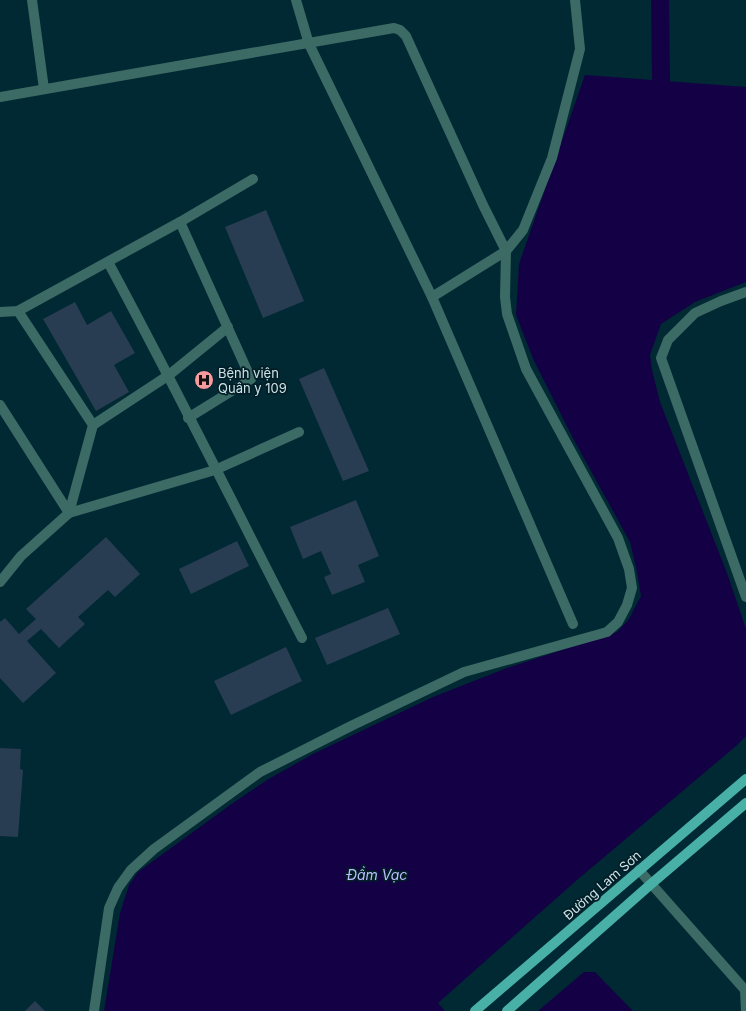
<svg xmlns="http://www.w3.org/2000/svg" width="746" height="1011" font-family="Inter,sans-serif">
<rect width="100%" height="100%" fill="#002933"/>
<g fill="#140145">
<polygon points="585,75 746,87 746,282 695,302 661,324 650,355 652,370 660,402 727,573 746,629 746,736 736,746 577,880 438,1003 445,1011 104,1011 120,913 129,885 138,872 233,803 267,780 313,754 433,697 507,668 617,632 629,619 641,596 637,572 630,542 574,440 534,361 516,315 519,264"/>
<polygon points="584,972 595,972 633,1011 538,1011"/>
</g>
<g fill="none" stroke-linecap="round" stroke-linejoin="round">
<polyline stroke="#140145" stroke-width="18" points="660,0 661,82"/>
</g>
<g fill="#283c52">
<polygon points="266,210 304,301 263,318 225,227"/>
<polygon points="75,302 87,325 111,311 135,353 114,365 129,392 96,411 43,319"/>
<polygon points="324,368 369,471 343,481 299,379"/>
<polygon points="356,500 379,556 358,565 365,582 332,595 324,577 331,574 321,551 303,559 290,527"/>
<polygon points="106,537 140,574 115,597 108,590 78,617 85,624 59,648 41,629 27,641 56,673 23,703 0,678 0,622 5,618 19,634 36,619 26,609"/>
<polygon points="237,541 249,566 191,594 179,569"/>
<polygon points="388,608 400,634 327,665 315,638"/>
<polygon points="286,647 302,681 231,715 214,681"/>
<polygon points="0,748 21,749 20,769 23,770 18,837 0,836"/>
<polygon points="35,1001 45,1011 25,1011"/>
</g>
<g fill="none" stroke-linecap="round" stroke-linejoin="round">
<g stroke="#3c6a65" stroke-width="10">
<polyline points="32,0 44,89"/>
<polyline points="296,0 309,44 432,297 573,624"/>
<polyline points="0,97 394,28 400,30 406,36 483,205 506,251 505,297 507,314 526,369 618,538 629,569 632,588 627,605 618,622 607,632 464,672 351,726 260,772 154,849 131,870 118,888 109,908 94,1011"/>
<polyline points="180,222 251,379 188,418"/>
<path d="M108 262C175 386 238 513 302 638"/>
<polyline points="746,292 721,301 695,313 668,340 661,358 746,597"/>
<polyline points="432,297 506,251 523,230 552,158 580,49 575,0"/>
<polyline points="18,311 93,425 69,513"/>
<polyline points="0,312 18,311 180,222 253,179"/>
<polyline points="0,405 69,513 21,556 0,582"/>
<polyline points="93,425 169,375 228,327"/>
<polyline points="69,513 215,470 299,432"/>
<polyline points="639,870 745,990 746,1011"/>
</g>
<g stroke="#49b0a7" stroke-width="10">
<polyline points="475,1011 746,779"/>
<polyline points="507,1011 651,884 746,803"/>
</g>
</g>
<defs>
<symbol id="hospital-disc" viewBox="-11 -11 22 22"><circle r="9.5" fill="#f59b9d" stroke="#021e26"/><path d="M-5-5h3v3.5h4V-5h3V5h-3V1.5h-4V5h-3Z" fill="#111"/></symbol>
</defs>
<g fill-rule="evenodd">
<use href="#hospital-disc" x="193" y="369" width="22" height="22"/>
</g>
<g text-anchor="middle" stroke-width="3.5" stroke-linejoin="round" paint-order="stroke">
<g font-size="13" fill="#cee2e9" stroke="#021e26" text-anchor="start">
<text x="218" y="378">Bệnh viện<tspan x="218" dy="15">Quân y 109</tspan></text>
</g>
<g font-size="13" fill="#cee2e9" stroke="#021e26">
<text transform="translate(602 885) rotate(-41)" y="5">Đường Lam Sơn</text>
</g>
<g font-size="14" font-style="italic" fill="#bbbefb" stroke="#021e26">
<text x="377" y="880">Đầm Vạc</text>
</g>
</g>
</svg>
